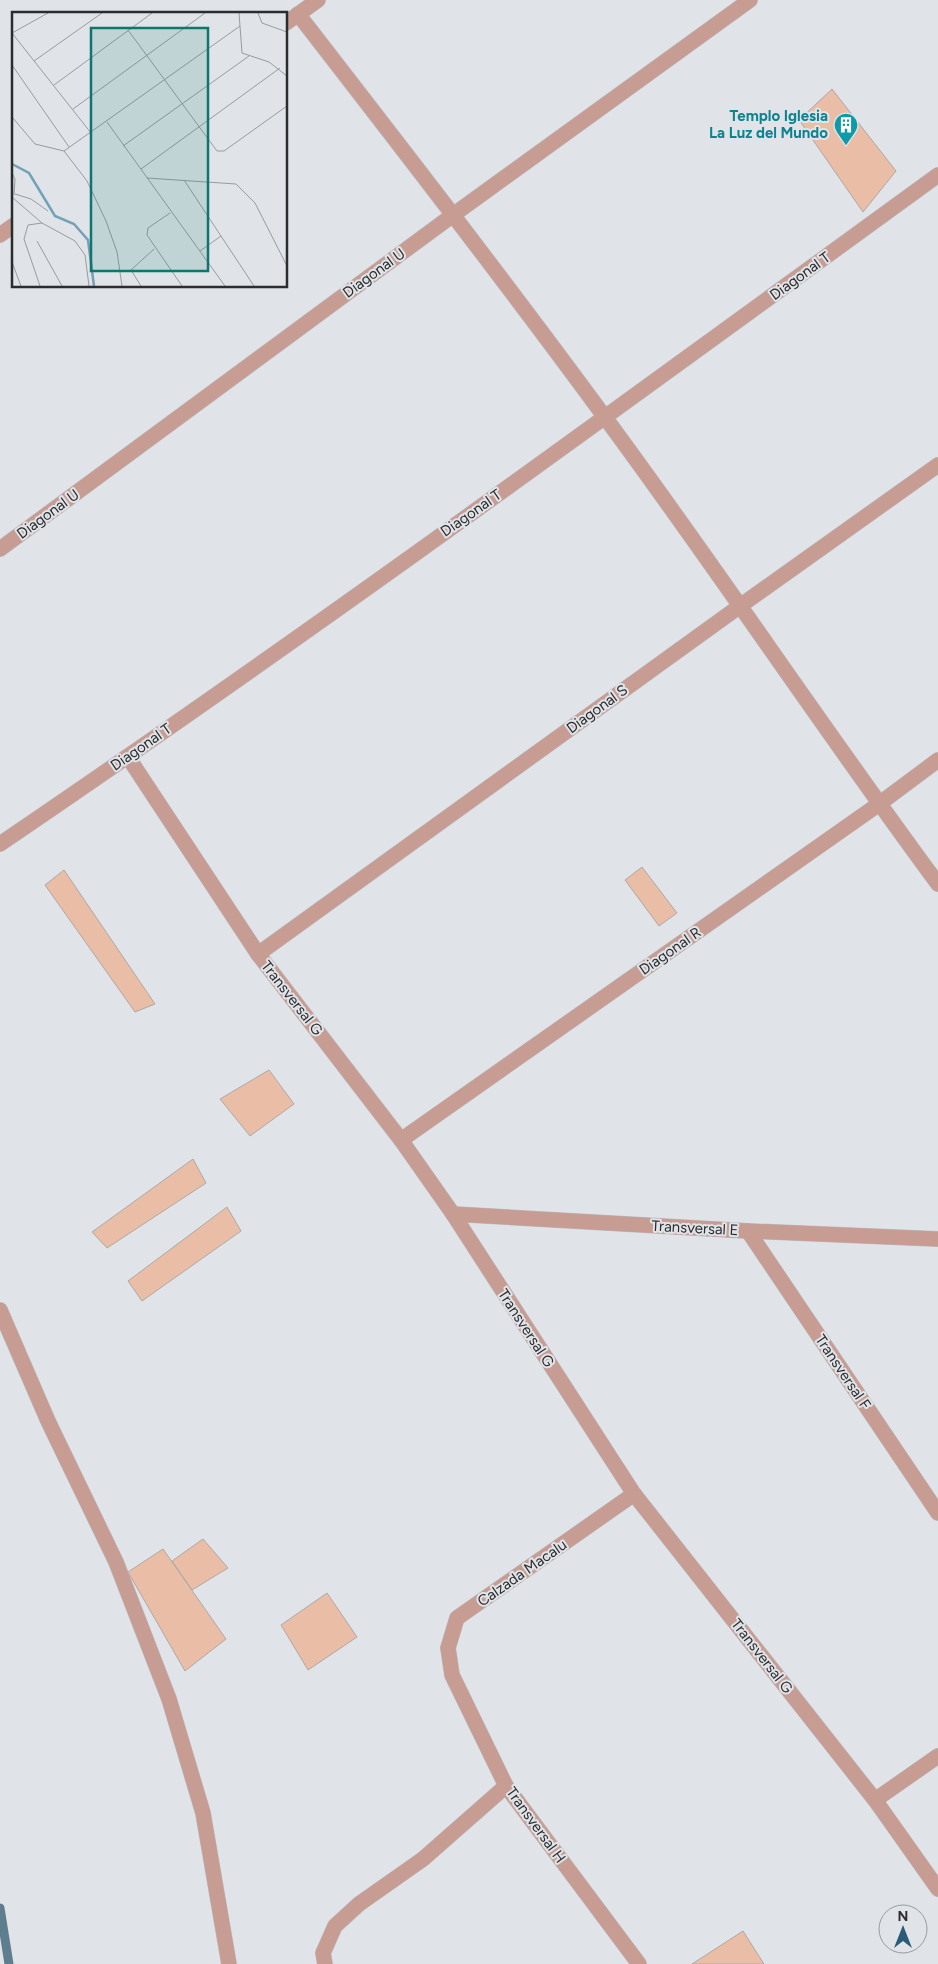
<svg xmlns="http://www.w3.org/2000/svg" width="938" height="1964" font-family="Figtree,sans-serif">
<rect width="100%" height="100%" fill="#e0e4e8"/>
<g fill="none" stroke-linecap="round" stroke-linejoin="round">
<polyline stroke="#5e7e8f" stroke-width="9" points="0,1908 9,1964"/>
</g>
<g fill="#eabda7" stroke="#ada8a5">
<polygon points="832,89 896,171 863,212 799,120"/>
<polygon points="642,867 677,913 659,926 625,880"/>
<polygon points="64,870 155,1004 135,1012 45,885"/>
<polygon points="269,1070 294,1104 250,1136 220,1099"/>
<polygon points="193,1159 206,1183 107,1248 92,1232"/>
<polygon points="227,1207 241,1231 142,1301 128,1281"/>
<polygon points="203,1539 228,1568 192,1590 172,1561"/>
<polygon points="163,1549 226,1639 185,1671 128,1572"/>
<polygon points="327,1593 357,1637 308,1670 281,1625"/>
<polygon points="743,1931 764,1964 692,1964"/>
</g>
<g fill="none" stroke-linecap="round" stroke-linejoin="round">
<defs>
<g id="minor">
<path d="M298 14C401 147 504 280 604 416 718 570 824 730 938 884"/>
<polyline points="286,23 318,0"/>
<polyline points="0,235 14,225"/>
<polyline points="0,549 453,215 750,0"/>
<polyline points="128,757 258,954 401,1140 453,1214 634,1494 875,1800 938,1889"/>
<path d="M0 844C318 628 627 401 938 175"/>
<polyline points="258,954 740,606 938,465"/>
<polyline points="401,1140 879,804 938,760"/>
<polyline points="453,1214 748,1231 938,1239"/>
<polyline points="748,1231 938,1513"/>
<polyline points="0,1310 48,1421 116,1562 169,1699 203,1813 229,1964"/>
<polyline points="634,1494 457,1618 448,1648 452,1675 506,1786 639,1964"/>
<polyline points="875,1800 938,1756"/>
<polyline points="325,1964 323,1953 335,1926 359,1904 423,1859 506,1786"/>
</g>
</defs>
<use href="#minor" stroke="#bcbfc3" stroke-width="16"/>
<use href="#minor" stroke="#c79c93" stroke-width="15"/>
</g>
<defs>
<symbol id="building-pin" viewBox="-11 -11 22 30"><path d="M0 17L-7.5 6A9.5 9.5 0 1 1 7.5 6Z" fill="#0f9aa8" stroke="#e0e4e8"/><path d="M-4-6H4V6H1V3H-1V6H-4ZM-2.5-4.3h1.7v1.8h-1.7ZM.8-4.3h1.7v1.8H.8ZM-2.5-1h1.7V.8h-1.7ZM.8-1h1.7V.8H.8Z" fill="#fff"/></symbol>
</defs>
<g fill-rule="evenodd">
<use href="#building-pin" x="832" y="111" width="28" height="38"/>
</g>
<g text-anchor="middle" stroke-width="4" stroke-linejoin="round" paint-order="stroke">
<g font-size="15" font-weight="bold" fill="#0d838f" stroke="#e0e4e8" text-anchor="end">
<text x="828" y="121">Templo Iglesia<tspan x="828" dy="17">La Luz del Mundo</tspan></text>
</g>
<g font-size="15" fill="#2b2c2e" stroke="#e0e4e8">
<text transform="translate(374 273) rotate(-36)" y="5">Diagonal U</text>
<text transform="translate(800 276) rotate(-36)" y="5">Diagonal T</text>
<text transform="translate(471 513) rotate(-35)" y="5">Diagonal T</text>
<text transform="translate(48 514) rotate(-36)" y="5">Diagonal U</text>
<text transform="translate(597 709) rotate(-36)" y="5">Diagonal S</text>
<text transform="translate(141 747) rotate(-35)" y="5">Diagonal T</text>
<text transform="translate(670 951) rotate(-35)" y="5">Diagonal R</text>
<text transform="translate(292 998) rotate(52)" y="5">Transversal G</text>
<text transform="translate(695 1228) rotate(3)" y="5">Transversal E</text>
<text transform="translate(526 1328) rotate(57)" y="5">Transversal G</text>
<text transform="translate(843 1372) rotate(56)" y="5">Transversal F</text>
<text transform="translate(522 1573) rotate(-35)" y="5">Calzada Macalu</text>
<text transform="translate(762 1656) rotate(52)" y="5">Transversal G</text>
<text transform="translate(536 1825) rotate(54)" y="5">Transversal H</text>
</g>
</g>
<g transform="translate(12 12)">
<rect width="275" height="275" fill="#e0e4e8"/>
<path fill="none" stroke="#74a1b8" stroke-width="2.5" d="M0 152 17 161 43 204 62 212 76 228 82 274"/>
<path fill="none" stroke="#989a9e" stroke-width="1" d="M227 1 230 41 257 50 275 64M246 1 250 11 275 20M116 18 205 139H212L275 94M0 21 79 121M0 21 36 1M22 49 90 1M0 53 57 135M42 73 140 1M61 97 193 1M0 105 23 132 52 139M95 110 213 274M111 134 237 44M129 157 268 56M0 161 3 167 2 183M135 166 224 172 243 191 275 254M172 168 242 274M3 182 19 187 36 199M1 186 30 211 63 229 73 243 77 274M158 201 136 216 135 223 170 274M25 229 50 274M188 239 209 224M0 250 9 274M28 274 12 227 16 213 30 211M110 274 105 240 94 209 75 169 52 139 228 14M129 274 119 258 142 237"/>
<path fill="#0f766e" fill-opacity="0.15" stroke="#0f766e" stroke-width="2.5" d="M79 16H196V259H79Z"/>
<rect width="275" height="275" fill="none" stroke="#2b2c2e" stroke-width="2.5"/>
</g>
<g transform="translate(903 1929)"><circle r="24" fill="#e0e4e8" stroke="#989a9e"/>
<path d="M0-4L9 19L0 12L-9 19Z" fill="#2b5b79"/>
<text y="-8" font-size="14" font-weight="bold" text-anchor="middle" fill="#2b2c2e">N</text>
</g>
</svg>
